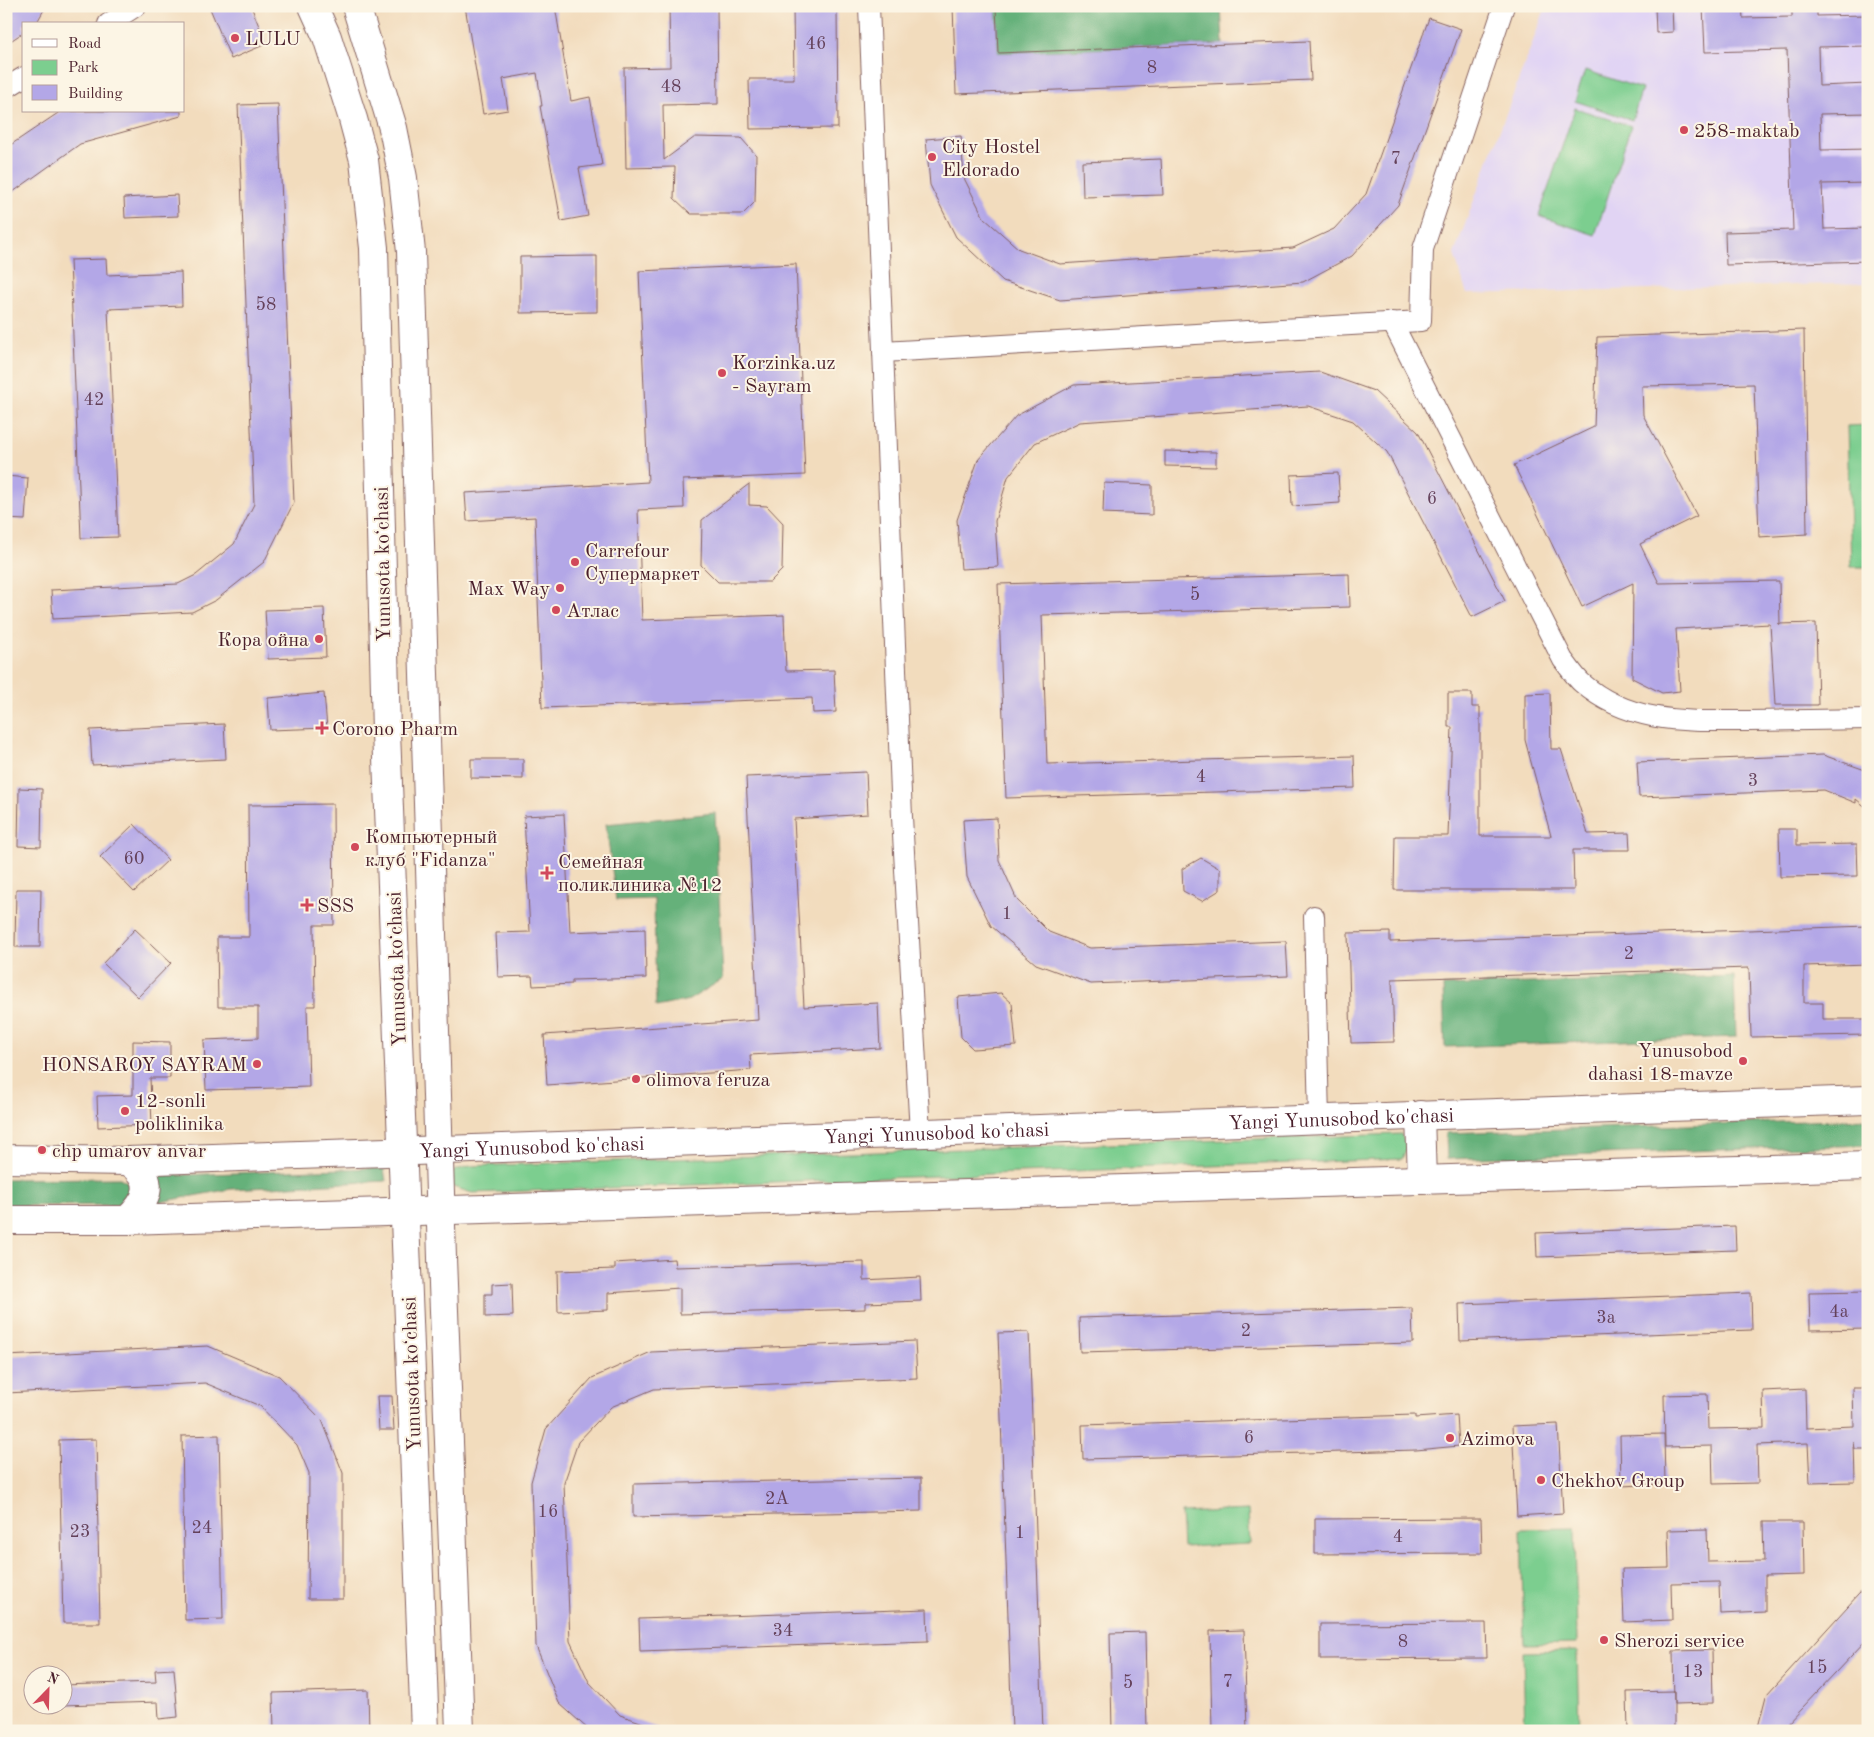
<svg xmlns="http://www.w3.org/2000/svg" width="1874" height="1737" font-family="'Old Standard TT',serif">
<rect width="100%" height="100%" fill="#fcf5e5"/>
<filter id="ink" filterUnits="userSpaceOnUse"><feTurbulence type="fractalNoise" baseFrequency=".02" numOctaves="2"/><feDisplacementMap in="SourceGraphic" scale="10" xChannelSelector="R" yChannelSelector="G"/><feConvolveMatrix kernelMatrix="1 2 1 2 8 2 1 2 1" color-interpolation-filters="sRGB"/></filter>
<filter id="wash" filterUnits="userSpaceOnUse"><feTurbulence type="fractalNoise" baseFrequency=".0096" numOctaves="4" result="noise"/><feDisplacementMap in="SourceGraphic" scale="20" xChannelSelector="R" yChannelSelector="G"/><feGaussianBlur stdDeviation="1.12" result="paint"/><feColorMatrix in="noise" values="0 0 0 0 0 0 0 0 0 0 0 0 0 0 0 0 0 1.4 0 .05"/><feComposite in="paint" operator="in"/></filter>
<g filter="url(#wash)">
<rect width="100%" height="100%" fill="#f2dcbd"/>
<polygon fill="#e1d4f4" points="1546,6 1868,6 1868,283 1467,294 1454,254"/>
<g fill="#7cce8f" stroke="#63765d">
<polygon points="1585,70 1642,89 1632,120 1575,101"/>
<polygon points="1575,108 1631,126 1595,235 1539,216"/>
<polygon points="1868,425 1868,567 1851,567 1847,426"/>
<polygon points="1401,1134 1408,1147 1402,1159 472,1193 447,1185 446,1176 456,1170 470,1166"/>
<polygon points="1248,1510 1250,1544 1183,1547 1181,1513"/>
<polygon points="1575,1528 1577,1643 1524,1644 1521,1529"/>
<polygon points="1577,1651 1579,1731 1525,1731 1523,1652"/>
</g>
<g fill="#65b17a" stroke="#586852">
<polygon points="996,6 1221,6 1223,44 998,53"/>
<polygon points="715,813 723,979 689,1000 656,1007 654,899 616,900 606,824"/>
<polygon points="1734,976 1736,1037 1445,1047 1443,986"/>
<polygon points="1868,1119 1868,1145 1447,1159 1446,1133"/>
<polygon points="370,1168 384,1169 386,1181 231,1189 155,1203 156,1176"/>
<polygon points="120,1178 127,1182 131,1191 128,1200 121,1205 6,1206 6,1179"/>
</g>
<g id="blocks">
<g fill="#b3a7e7">
<polygon points="6,6 46,6 36,24 24,24 24,32 6,44"/>
<polygon points="209,6 251,6 266,44 231,59"/>
<polygon points="465,6 555,6 571,101 590,97 602,165 579,168 588,216 561,221 540,106 542,106 537,73 503,79 508,110 483,114"/>
<polygon points="669,6 717,6 718,104 663,105 664,160 695,137 741,138 756,155 755,202 743,214 691,214 674,198 675,167 626,168 624,68 670,67"/>
<polygon points="837,6 838,128 750,129 749,79 794,79 793,7"/>
<polygon points="953,6 996,6 998,53 1309,41 1311,80 956,94"/>
<polygon points="1655,6 1672,6 1673,32 1656,33"/>
<polygon points="1703,6 1742,6 1743,18 1792,17 1792,6 1817,6 1817,16 1868,15 1868,46 1818,47 1819,86 1868,84 1868,113 1820,114 1821,150 1868,149 1868,183 1822,184 1824,229 1868,228 1868,261 1726,265 1725,232 1793,230 1787,50 1705,52"/>
<polygon points="1429,18 1461,29 1398,205 1352,256 1303,282 1060,300 1003,281 956,237 930,185 926,139 961,136 964,178 984,218 1019,249 1060,264 1293,248 1334,229 1366,194"/>
<polygon points="278,104 294,502 264,562 216,600 192,612 53,619 51,590 178,584 196,575 234,544 254,504 238,105"/>
<polygon points="61,111 181,111 181,116 80,144 6,197 6,148"/>
<polygon points="1161,159 1163,195 1083,197 1082,162"/>
<polygon points="177,195 178,216 125,218 124,198"/>
<polygon points="597,256 597,312 520,313 520,257"/>
<polygon points="106,259 107,275 181,272 182,306 108,309 118,537 81,538 70,260"/>
<polygon points="796,264 805,475 683,480 684,508 638,510 642,620 784,615 786,671 834,670 836,712 813,713 812,698 542,708 535,517 467,521 465,493 648,482 639,271"/>
<polygon points="1804,330 1807,534 1759,537 1754,384 1642,386 1643,415 1697,516 1640,544 1659,583 1779,581 1780,624 1778,624 1816,623 1818,705 1775,705 1770,624 1676,629 1680,691 1662,693 1632,678 1633,583 1582,607 1514,465 1594,427 1597,337"/>
<polygon points="1320,372 1374,391 1418,432 1505,601 1472,617 1387,452 1353,421 1308,406 1080,422 1035,443 1008,477 995,521 998,567 961,569 957,520 978,460 1016,416 1074,385"/>
<polygon points="1165,451 1216,452 1216,467 1165,466"/>
<polygon points="1338,473 1340,503 1292,506 1291,475"/>
<polygon points="6,476 28,478 25,520 6,519"/>
<polygon points="1104,483 1152,485 1152,515 1103,513"/>
<polygon points="749,484 749,505 767,506 783,523 782,570 770,582 718,582 701,565 702,520"/>
<polygon points="1349,574 1350,607 1042,615 1047,764 1354,756 1355,788 1006,798 998,584"/>
<polygon points="324,608 326,657 268,659 265,610"/>
<polygon points="324,693 327,728 270,730 268,698"/>
<polygon points="1448,693 1472,693 1472,707 1480,707 1480,836 1551,836 1525,740 1525,694 1550,693 1551,749 1561,749 1588,834 1629,833 1630,850 1573,850 1574,890 1394,890 1395,836 1448,836 1452,727 1448,727"/>
<polygon points="224,724 226,759 92,765 90,730"/>
<polygon points="1823,755 1868,771 1868,809 1856,799 1856,803 1824,790 1639,797 1637,762"/>
<polygon points="471,759 523,759 523,779 471,778"/>
<polygon points="866,772 868,814 794,819 804,1007 878,1003 880,1048 750,1055 751,1070 547,1085 544,1035 758,1020 746,777"/>
<polygon points="19,788 42,789 41,847 18,846"/>
<polygon points="333,804 334,925 314,925 315,1006 307,1006 309,1087 206,1090 204,1040 258,1038 258,1007 218,1007 217,937 249,937 248,805"/>
<polygon points="564,814 570,932 645,929 646,978 572,980 572,984 533,986 532,976 498,977 496,933 530,932 524,816"/>
<polygon points="997,818 999,860 1017,900 1049,932 1090,948 1286,941 1288,976 1091,984 1036,964 991,926 967,877 963,820"/>
<polygon points="134,824 168,860 134,892 100,857"/>
<polygon points="1779,829 1797,829 1797,845 1857,844 1858,876 1780,877"/>
<polygon points="1201,858 1220,869 1220,890 1202,901 1183,891 1182,869"/>
<polygon points="16,889 41,889 40,947 15,947"/>
<polygon points="1868,926 1868,964 1804,966 1804,1003 1823,1003 1823,1019 1868,1019 1868,1035 1751,1037 1749,968 1392,979 1394,1042 1351,1043 1348,933 1390,932 1390,942"/>
<polygon points="135,929 171,963 138,997 103,963"/>
<polygon points="1001,993 1012,1003 1016,1046 973,1049 961,1037 958,997"/>
<polygon points="133,1041 170,1042 170,1078 150,1078 152,1125 98,1127 97,1096 133,1095"/>
<polygon points="1735,1226 1736,1250 1537,1257 1536,1233"/>
<polygon points="674,1259 675,1267 864,1262 864,1280 920,1277 921,1301 865,1303 865,1309 680,1314 680,1288 608,1293 608,1310 558,1312 557,1271 615,1269 615,1263"/>
<polygon points="512,1283 513,1316 485,1317 485,1294 492,1294 492,1284"/>
<polygon points="1868,1291 1868,1329 1810,1330 1809,1292"/>
<polygon points="1751,1293 1752,1330 1460,1341 1459,1304"/>
<polygon points="1412,1308 1413,1343 1080,1352 1079,1318"/>
<polygon points="1029,1332 1043,1731 1012,1731 998,1333"/>
<polygon points="915,1341 917,1378 654,1389 611,1407 578,1442 564,1483 570,1641 589,1682 620,1715 658,1728 658,1731 590,1731 559,1703 536,1646 531,1482 546,1429 592,1378 651,1352"/>
<polygon points="208,1346 279,1376 322,1420 343,1473 343,1599 308,1599 309,1473 297,1445 260,1406 205,1383 6,1393 6,1356"/>
<polygon points="1853,1388 1868,1388 1868,1449 1855,1449 1854,1442 1855,1482 1810,1483 1808,1443 1757,1445 1758,1483 1713,1484 1712,1446 1665,1447 1664,1395 1707,1394 1708,1429 1764,1428 1763,1391 1805,1389 1806,1428 1854,1426"/>
<polygon points="377,1396 392,1396 394,1430 379,1430"/>
<polygon points="1415,1415 1415,1418 1457,1415 1459,1446 1416,1450 1083,1459 1082,1425"/>
<polygon points="1558,1424 1563,1513 1517,1516 1512,1426"/>
<polygon points="1664,1434 1665,1484 1621,1486 1620,1435"/>
<polygon points="219,1435 223,1619 185,1620 182,1436"/>
<polygon points="96,1439 100,1623 63,1623 59,1440"/>
<polygon points="921,1478 921,1511 633,1517 633,1484"/>
<polygon points="1481,1518 1482,1553 1315,1554 1315,1519"/>
<polygon points="1763,1522 1803,1522 1804,1575 1765,1576 1765,1612 1720,1614 1719,1582 1671,1583 1672,1620 1624,1622 1622,1569 1669,1568 1668,1530 1707,1529 1708,1562 1764,1561"/>
<polygon points="1868,1584 1868,1638 1786,1725 1786,1731 1757,1731 1766,1696"/>
<polygon points="927,1609 928,1641 640,1651 639,1619"/>
<polygon points="1486,1623 1487,1658 1320,1659 1320,1624"/>
<polygon points="1244,1630 1247,1731 1212,1731 1210,1631"/>
<polygon points="1145,1632 1147,1731 1112,1731 1110,1633"/>
<polygon points="1712,1650 1713,1703 1674,1704 1673,1651"/>
<polygon points="174,1669 178,1717 159,1719 158,1702 62,1705 62,1685 156,1682 155,1670"/>
<polygon points="368,1690 369,1731 274,1731 273,1693"/>
<polygon points="1674,1691 1674,1731 1628,1731 1627,1692"/>
</g>
</g>
</g>
<g filter="url(#ink)">
<use href="#blocks" fill-opacity="0" stroke="#85615e" stroke-width="1"/>
<g fill="none" stroke-linecap="round" stroke-linejoin="round">
<defs>
<g id="street">
<polyline points="869,6 902,817 920,1133"/>
<polyline points="108,24 136,6"/>
<polyline points="6,88 24,77"/>
<path d="M1392 322 1563 660C1569 667 1575 677 1582 683 1630 725 1690 721 1749 721 1789 720 1828 720 1868 719"/>
<polyline points="883,352 1421,321 1423,249 1504,6"/>
<polyline points="1314,916 1319,1119"/>
</g>
<g id="secondary">
<polyline points="313,6 327,37 353,119 364,160 374,248 386,732 425,1731"/>
<polyline points="356,6 393,128 403,178 411,252 442,1258 460,1731"/>
<polyline points="1420,1115 1422,1180"/>
<path id="s1" d="M6 1159 128 1161 1868 1100"/>
<polyline points="6,1220 127,1220 1868,1166"/>
<path d="M127 1220C149 1200 157 1179 128 1161"/>
</g>
</defs>
<use href="#street" stroke="#85615e" stroke-width="22"/>
<use href="#secondary" stroke="#85615e" stroke-width="30"/>
<use href="#street" stroke="#fff" stroke-width="20"/>
<use href="#secondary" stroke="#fff" stroke-width="28"/>
</g>
</g>
<g fill="#d1495b" stroke="#fcf5e5" stroke-width="2">
<circle cx="235" cy="38" r="5"/>
<circle cx="1684" cy="130" r="5"/>
<circle cx="932" cy="157" r="5"/>
<circle cx="722" cy="373" r="5"/>
<circle cx="575" cy="562" r="5"/>
<circle cx="560" cy="588" r="5"/>
<circle cx="556" cy="610" r="5"/>
<circle cx="319" cy="639" r="5"/>
<path d="M319.5 720.5h5v5h5v5h-5v5h-5v-5h-5v-5h5z"/>
<circle cx="355" cy="847" r="5"/>
<path d="M544.5 865.5h5v5h5v5h-5v5h-5v-5h-5v-5h5z"/>
<path d="M304.5 897.5h5v5h5v5h-5v5h-5v-5h-5v-5h5z"/>
<circle cx="1743" cy="1061" r="5"/>
<circle cx="257" cy="1064" r="5"/>
<circle cx="636" cy="1079" r="5"/>
<circle cx="125" cy="1111" r="5"/>
<circle cx="42" cy="1150" r="5"/>
<circle cx="1450" cy="1438" r="5"/>
<circle cx="1541" cy="1480" r="5"/>
<circle cx="1604" cy="1640" r="5"/>
</g>
<g text-anchor="middle" stroke-width="4" stroke-linejoin="round" paint-order="stroke">
<g font-size="18" fill="#64415a">
<text x="816" y="49">46</text>
<text x="1152" y="73">8</text>
<text x="671" y="92">48</text>
<text x="1396" y="164">7</text>
<text x="266" y="310">58</text>
<text x="94" y="405">42</text>
<text x="1432" y="504">6</text>
<text x="1195" y="600">5</text>
<text x="1201" y="782">4</text>
<text x="1753" y="786">3</text>
<text x="134" y="864">60</text>
<text x="1007" y="919">1</text>
<text x="1629" y="959">2</text>
<text x="1839" y="1317">4а</text>
<text x="1606" y="1323">3а</text>
<text x="1246" y="1336">2</text>
<text x="1249" y="1443">6</text>
<text x="777" y="1504">2А</text>
<text x="548" y="1517">16</text>
<text x="202" y="1533">24</text>
<text x="80" y="1537">23</text>
<text x="1020" y="1538">1</text>
<text x="1398" y="1542">4</text>
<text x="783" y="1636">34</text>
<text x="1403" y="1647">8</text>
<text x="1817" y="1673">15</text>
<text x="1693" y="1677">13</text>
<text x="1228" y="1687">7</text>
<text x="1128" y="1688">5</text>
</g>
<g font-size="20" fill="#4a1f2b" stroke="#fcf5e5" text-anchor="start">
<text x="245" y="45">LULU</text>
<text x="1694" y="137">258-maktab</text>
<text x="942" y="153">City Hostel<tspan x="942" dy="23">Eldorado</tspan></text>
<text x="732" y="369">Korzinka.uz<tspan x="732" dy="23">- Sayram</tspan></text>
<text x="585" y="557">Carrefour<tspan x="585" dy="23">Супермаркет</tspan></text>
<text x="550" y="595" text-anchor="end">Max Way</text>
<text x="566" y="617">Атлас</text>
<text x="309" y="646" text-anchor="end">Кора ойна</text>
<text x="332" y="735">Corono Pharm</text>
<text x="365" y="843">Компьютерный<tspan x="365" dy="23">клуб "Fidanza"</tspan></text>
<text x="558" y="868">Семейная<tspan x="558" dy="23">поликлиника №12</tspan></text>
<text x="317" y="912">SSS</text>
<text x="1733" y="1057" text-anchor="end">Yunusobod<tspan x="1733" dy="23">dahasi 18-mavze</tspan></text>
<text x="247" y="1071" text-anchor="end">HONSAROY SAYRAM</text>
<text x="646" y="1086">olimova feruza</text>
<text x="135" y="1107">12-sonli<tspan x="135" dy="23">poliklinika</tspan></text>
<text x="52" y="1157">chp umarov anvar</text>
<text x="1460" y="1445">Azimova</text>
<text x="1551" y="1487">Chekhov Group</text>
<text x="1614" y="1647">Sherozi service</text>
</g>
<g font-size="20" fill="#4a1f2b" stroke="#fcf5e5">
<text transform="translate(382 564) rotate(-91)" y="7">Yunusota koʻchasi</text>
<text transform="translate(396 969) rotate(-92)" y="7">Yunusota koʻchasi</text>
<text dy="7" stroke="none"><textPath href="#s1" startOffset="1336">Yangi Yunusobod ko'chasi</textPath></text>
<text dy="7" stroke="none"><textPath href="#s1" startOffset="931">Yangi Yunusobod ko'chasi</textPath></text>
<text dy="7" stroke="none"><textPath href="#s1" startOffset="526">Yangi Yunusobod ko'chasi</textPath></text>
<text transform="translate(411 1374) rotate(-92)" y="7">Yunusota koʻchasi</text>
</g>
</g>
<rect width="1874" height="1737" fill="none" stroke="#fcf5e5" stroke-width="25"/>
<rect x="22" y="22" width="162" height="90" fill="#fcf5e5" stroke="#b59f9b"/>
<rect x="32" y="39" width="25" height="8" fill="#ffffff" stroke="#b59f9b"/>
<text x="68" y="48" font-size="15" fill="#4a1f2b">Road</text>
<rect x="32" y="60" width="25" height="15" fill="#7cce8f" stroke="#b59f9b"/>
<text x="68" y="72" font-size="15" fill="#4a1f2b">Park</text>
<rect x="32" y="85" width="25" height="15" fill="#b3a7e7" stroke="#b59f9b"/>
<text x="68" y="98" font-size="15" fill="#4a1f2b">Building</text>
<g transform="translate(48 1690) rotate(23)"><circle r="24" fill="#fcf5e5" stroke="#b59f9b"/>
<path d="M0-4L9 19L0 12L-9 19Z" fill="#d1495b"/>
<text y="-8" font-size="14" font-weight="bold" text-anchor="middle" fill="#4a1f2b">N</text>
</g>
</svg>
